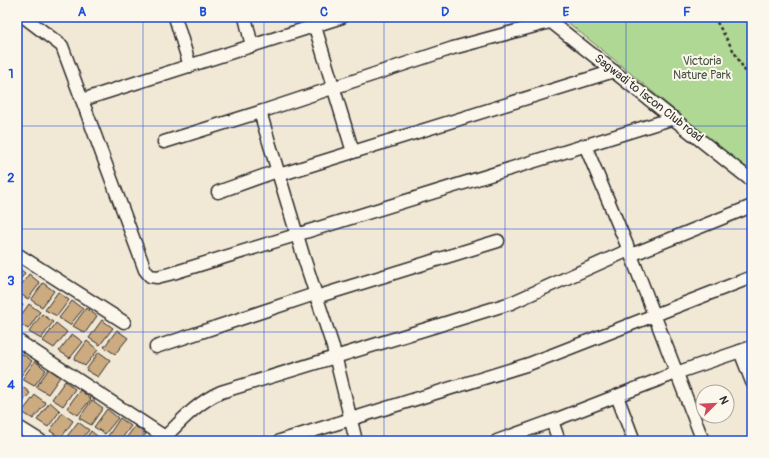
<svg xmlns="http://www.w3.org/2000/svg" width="769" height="458" font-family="Pangolin,sans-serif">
<rect width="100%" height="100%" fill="#f2e8d6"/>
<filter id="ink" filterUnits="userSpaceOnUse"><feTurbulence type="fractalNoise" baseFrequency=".025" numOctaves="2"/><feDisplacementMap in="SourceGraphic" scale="8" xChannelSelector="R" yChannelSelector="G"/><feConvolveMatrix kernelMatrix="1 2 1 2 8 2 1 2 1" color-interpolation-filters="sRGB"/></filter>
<g filter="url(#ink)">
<polygon fill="#b0d895" stroke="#6e8260" points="561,17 752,17 752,175 611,57"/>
<g fill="#ccab80" stroke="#2b2b2b">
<polygon points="17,267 25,273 17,284"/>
<polygon points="29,274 40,283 28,299 17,292 17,291"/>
<polygon points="43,283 54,291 42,307 31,300"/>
<polygon points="58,292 69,300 57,316 45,310"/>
<polygon points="17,301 23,305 17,313"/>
<polygon points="72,301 83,309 70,325 59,318"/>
<polygon points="29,304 40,312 28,329 17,322 17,321"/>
<polygon points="86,308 97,316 85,333 73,326"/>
<polygon points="42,314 53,322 41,339 29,332"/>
<polygon points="102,320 113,328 100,345 89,338"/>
<polygon points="56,323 67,332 54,348 43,341"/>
<polygon points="117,330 128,338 115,354 104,347"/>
<polygon points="72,334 83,342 70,358 59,351"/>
<polygon points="87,341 98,350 85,366 74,359"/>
<polygon points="99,352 110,360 98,377 86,370"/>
<polygon points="21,353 32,361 20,377 17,376 17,359"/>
<polygon points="35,361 46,370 34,386 22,379"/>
<polygon points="49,369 60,377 48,394 36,387"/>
<polygon points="65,381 75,389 63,406 52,399"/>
<polygon points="19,384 30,393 17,409 17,387"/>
<polygon points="80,390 91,399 78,415 67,408"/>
<polygon points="35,395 46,403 33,419 22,412"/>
<polygon points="92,400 103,408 91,425 79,418"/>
<polygon points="50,402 60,411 48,427 37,420"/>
<polygon points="107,409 118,418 105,434 94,427"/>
<polygon points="62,413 73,421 61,438 50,431"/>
<polygon points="120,418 131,426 120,441 116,441 108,436"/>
<polygon points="78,422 89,430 80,441 68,441 65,439"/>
<polygon points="135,426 146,434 140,441 124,441"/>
<polygon points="91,431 102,440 101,441 84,441"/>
</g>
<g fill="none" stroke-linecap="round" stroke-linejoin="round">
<defs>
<g id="street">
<polyline points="24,17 62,46 145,270 150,276 157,277 173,273 674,118"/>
<polyline points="175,17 190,66"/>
<polyline points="245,17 252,46"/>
<polyline points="312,17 353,152"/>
<polyline points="545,17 752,181"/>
<polyline points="82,100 342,17"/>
<polyline points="164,142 260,112"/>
<polyline points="585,145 631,255"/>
<polyline points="279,175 614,71"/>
<polyline points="218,192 277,171"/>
<polyline points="17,254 124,322"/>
<polyline points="316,297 498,241"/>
<polyline points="17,340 165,437 163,441"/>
<polyline points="156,347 315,294"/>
<polyline points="740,351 752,382"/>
<polyline points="617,396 634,441"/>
<polyline points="552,421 676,373 752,347"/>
<polyline points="17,426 41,441"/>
<path d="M165 437C182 420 198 402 221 392L511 303 629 250"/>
<polyline points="280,441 529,364 752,277"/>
<polyline points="356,441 333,347 303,255 260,112 453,48 550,22"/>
<polyline points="497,441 552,421 559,441"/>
<polyline points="703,441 631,255 752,206"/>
</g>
</defs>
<use href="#street" stroke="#2b2b2b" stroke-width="15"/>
<polyline stroke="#2b2b2b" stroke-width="2.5" stroke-dasharray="3 3" stroke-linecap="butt" points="714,17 752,83"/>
<use href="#street" stroke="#fbf7ec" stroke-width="12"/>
</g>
</g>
<path fill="none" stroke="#1d4ed8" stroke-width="1" stroke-opacity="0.55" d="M143 17V441M264 17V441M384 17V441M505 17V441M626 17V441M17 126H752M17 229H752M17 332H752"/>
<g text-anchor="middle" stroke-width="4" stroke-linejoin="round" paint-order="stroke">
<g font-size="12" fill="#4c5646" stroke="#fbf7ec">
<text x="702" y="65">Victoria<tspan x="702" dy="14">Nature Park</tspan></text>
</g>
<g font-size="12" fill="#2b2b2b" stroke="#fbf7ec">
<text transform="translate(649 98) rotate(38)" y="4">Sagwadi to Iscon Club road</text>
</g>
</g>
<rect width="769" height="458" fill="none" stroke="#fbf7ec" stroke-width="44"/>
<g transform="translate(715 404) rotate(66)"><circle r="19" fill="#fbf7ec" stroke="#a8a59f"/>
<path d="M0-3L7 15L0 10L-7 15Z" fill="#d1495b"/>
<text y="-6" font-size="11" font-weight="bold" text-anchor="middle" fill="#2b2b2b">N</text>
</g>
<rect x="22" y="22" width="725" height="414" fill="none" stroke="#1d4ed8" stroke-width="1.5"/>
<g font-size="13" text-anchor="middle" font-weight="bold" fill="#1d4ed8">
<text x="82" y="16">A</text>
<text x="203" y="16">B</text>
<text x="324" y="16">C</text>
<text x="445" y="16">D</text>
<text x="566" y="16">E</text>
<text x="687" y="16">F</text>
<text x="11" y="78">1</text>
<text x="11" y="182">2</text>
<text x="11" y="285">3</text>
<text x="11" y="389">4</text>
</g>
</svg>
